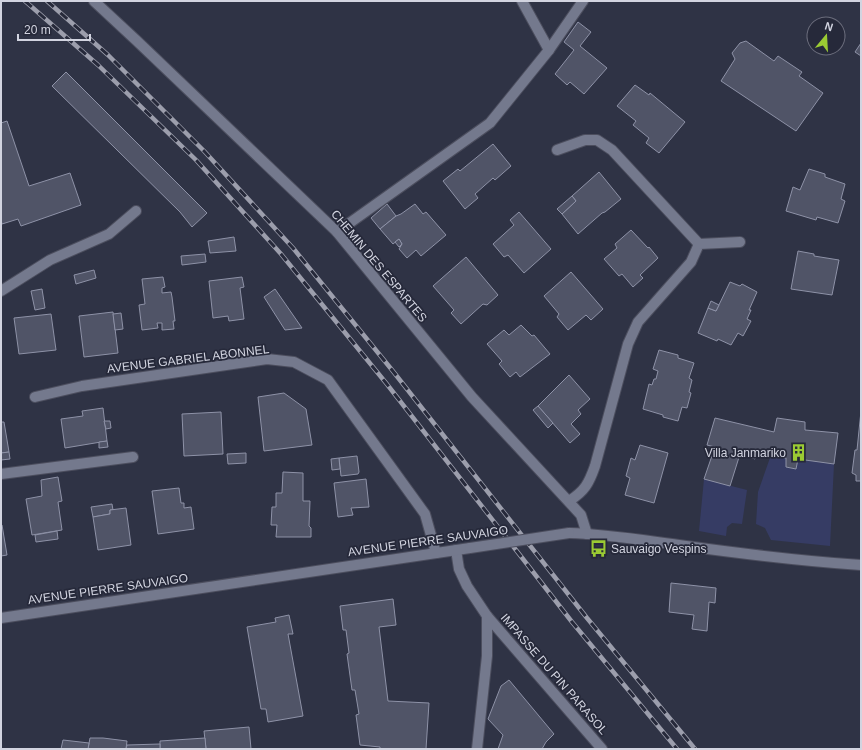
<svg xmlns="http://www.w3.org/2000/svg" width="862" height="750" font-family="Arial,sans-serif">
<rect width="100%" height="100%" fill="#2f3345"/>
<g fill="#363c64">
<polygon points="771,455 786,458 786,467 796,469 798,459 834,464 830,546 771,540 765,528 756,524 758,492"/>
<polygon points="704,479 747,490 742,524 732,523 727,527 726,536 699,531"/>
</g>
<g fill="#505467" stroke="#8e92a7">
<polygon points="578,22 591,32 580,46 607,68 584,94 570,82 567,85 555,74 574,50 564,42"/>
<polygon points="746,41 774,61 778,56 802,72 799,76 823,93 796,131 721,81 735,59 732,53 740,43"/>
<polygon points="861,43 861,56 855,52"/>
<polygon points="66,72 207,213 192,227 180,212 52,86"/>
<polygon points="635,85 649,95 650,93 685,122 659,153 646,143 649,138 633,125 636,121 617,106"/>
<polygon points="7,121 29,186 70,173 81,205 21,226 18,219 2,224 1,220 1,123"/>
<polygon points="493,144 511,166 495,180 493,178 475,194 478,198 465,209 443,181 458,169 460,171"/>
<polygon points="809,169 825,174 825,177 845,184 841,199 845,201 838,223 817,217 816,220 786,211 793,187 800,190"/>
<polygon points="599,172 621,199 605,212 602,213 578,234 562,214 576,201 572,196"/>
<polygon points="572,196 576,201 562,214 557,209"/>
<polygon points="387,204 396,216 380,229 371,218"/>
<polygon points="415,204 423,214 426,212 446,235 421,256 416,250 407,258 399,249 402,244 399,239 393,244 380,229 396,216 401,214"/>
<polygon points="519,212 551,249 524,273 508,255 504,257 493,244 514,225 510,220"/>
<polygon points="631,230 648,248 649,247 658,258 640,275 643,278 633,287 622,274 619,276 604,259 617,248 615,244"/>
<polygon points="234,237 236,251 210,253 208,241"/>
<polygon points="399,239 402,244 399,247 395,242"/>
<polygon points="798,251 814,254 814,256 839,260 832,295 791,289"/>
<polygon points="205,254 206,262 182,265 181,256"/>
<polygon points="466,257 498,295 487,305 483,304 461,324 451,313 454,310 433,286"/>
<polygon points="94,270 96,278 76,284 74,275"/>
<polygon points="571,272 603,309 591,320 586,315 568,330 557,317 559,314 544,296"/>
<polygon points="163,277 165,287 162,288 162,293 171,292 172,297 175,321 173,321 174,329 162,330 162,323 157,323 158,328 142,330 139,305 145,304 142,279"/>
<polygon points="242,277 244,287 240,288 244,319 229,321 228,316 213,318 209,281"/>
<polygon points="730,282 740,286 742,284 757,292 749,310 751,310 747,319 751,321 743,336 738,333 731,345 718,339 717,341 698,333 708,308 716,311"/>
<polygon points="42,289 45,308 35,310 31,291"/>
<polygon points="275,289 302,328 285,330 264,297"/>
<polygon points="711,301 719,305 716,311 708,308"/>
<polygon points="113,312 118,353 84,357 79,316"/>
<polygon points="121,313 123,329 115,330 113,314"/>
<polygon points="51,314 56,350 19,354 14,318"/>
<polygon points="521,325 532,336 534,335 550,354 520,377 516,372 510,377 499,364 502,361 487,344 504,330 509,335"/>
<polygon points="659,350 678,355 678,358 694,363 689,378 692,380 689,392 691,393 687,408 682,407 678,421 663,417 663,415 643,409 649,384 652,385 654,379 656,379 658,371 653,369"/>
<polygon points="569,375 590,399 578,410 581,414 571,424 580,434 570,443 538,406"/>
<polygon points="284,393 306,409 312,445 264,451 258,397"/>
<polygon points="538,406 553,423 548,428 533,410"/>
<polygon points="103,408 107,441 65,448 61,419 83,416 82,411"/>
<polygon points="861,411 861,481 856,481 856,475 852,473 855,450 857,450"/>
<polygon points="221,412 223,454 184,456 182,414"/>
<polygon points="715,418 774,432 777,418 805,422 805,430 838,433 834,464 798,459 796,469 786,467 786,458 771,455 759,452 755,459 740,454 730,486 704,479 715,447 707,445"/>
<polygon points="104,421 110,421 111,428 106,429"/>
<polygon points="1,422 4,422 9,452 1,453"/>
<polygon points="107,441 108,447 99,448 99,442"/>
<polygon points="640,445 668,453 654,503 625,495 630,478 626,476 631,458 635,460"/>
<polygon points="9,452 10,459 1,460 1,453"/>
<polygon points="246,453 246,463 228,464 227,454"/>
<polygon points="357,456 359,472 358,474 341,476 339,458"/>
<polygon points="339,458 340,469 332,470 331,459"/>
<polygon points="283,472 303,473 303,501 310,501 309,526 311,528 311,537 276,537 277,525 271,525 272,507 276,507 276,493 282,493"/>
<polygon points="58,477 62,501 58,502 62,530 32,535 26,499 42,496 41,480"/>
<polygon points="366,479 369,507 351,508 353,515 338,517 334,483"/>
<polygon points="179,488 181,503 184,503 184,508 191,507 194,529 158,534 152,491"/>
<polygon points="112,504 113,510 110,510 110,514 93,517 91,507"/>
<polygon points="126,508 131,545 98,550 93,517 110,514 110,510"/>
<polygon points="1,525 2,525 7,555 1,556"/>
<polygon points="57,531 58,539 36,542 35,535"/>
<polygon points="671,583 716,588 715,603 709,602 707,631 692,629 694,615 669,612"/>
<polygon points="393,599 396,625 379,627 388,701 429,703 426,749 380,749 380,747 360,745 356,715 359,714 355,690 352,690 347,654 349,653 346,630 343,630 340,606"/>
<polygon points="289,615 293,634 288,634 303,716 268,722 266,709 261,709 247,627 276,622 275,618"/>
<polygon points="509,680 554,734 546,742 542,749 543,749 498,749 503,735 488,719 501,686"/>
<polygon points="249,727 251,749 206,749 204,731"/>
<polygon points="90,738 103,738 127,741 126,749 88,749"/>
<polygon points="205,738 206,749 160,749 160,741"/>
<polygon points="63,740 89,743 88,749 61,749"/>
<polygon points="160,744 160,749 126,749 127,745"/>
</g>
<g fill="none" stroke-linecap="round" stroke-linejoin="round">
<defs>
<g id="street">
<polyline points="94,1 137,41 337,232 472,397 581,515 587,534"/>
<polyline points="522,1 549,50"/>
<polyline points="557,150 585,140 597,140 612,150 699,244"/>
<polyline points="337,232 490,123 549,50 583,1"/>
<polyline points="1,291 50,260 109,234 136,211"/>
<polyline points="35,397 82,386 267,359 294,362 328,380 425,514 436,553"/>
<polyline points="1,474 133,457"/>
<path d="M569 501C585 491 589 483 595 466L628 344 638 322 691 262 699 244 740 242"/>
<polyline points="456,550 459,569 467,586 487,616 602,749"/>
<polyline points="477,749 487,656 487,616"/>
</g>
<g id="secondary">
<path d="M569 533C608 534 647 541 686 546 744 554 802 561 861 565"/>
<polyline points="1,618 470,548"/>
</g>
</defs>
<use href="#street" stroke="#4c4e5e" stroke-width="12"/>
<use href="#secondary" stroke="#4c4e5e" stroke-width="12"/>
<use href="#street" stroke="#74798d" stroke-width="10"/>
<use href="#secondary" stroke="#74798d" stroke-width="10"/>
<defs>
<g id="rail">
<polyline points="25,1 98,65 196,160 281,254 386,383 572,622 677,749"/>
<polyline points="47,1 108,55 204,151 293,248 392,370 587,618 695,749"/>
</g>
</defs>
<use href="#rail" stroke="#9c9eac" stroke-width="4.5"/>
<use href="#rail" stroke="#26293a" stroke-width="3" stroke-dasharray="9" stroke-linecap="butt"/>
<defs>
<polyline id="secondary-bridge" points="470,548 569,533"/>
</defs>
<use href="#secondary-bridge" stroke="#4c4e5e" stroke-width="12" stroke-linecap="butt"/>
<use href="#secondary-bridge" stroke="#74798d" stroke-width="10"/>
</g>
<defs>
<symbol id="building-bare" viewBox="-9 -9 18 18"><path d="M-4-6H4V6H1V3H-1V6H-4ZM-2.5-4.3h1.7v1.8h-1.7ZM.8-4.3h1.7v1.8H.8ZM-2.5-1h1.7V.8h-1.7ZM.8-1h1.7V.8H.8Z" fill="#9bcb33" stroke="#26293a" stroke-width="2.5" paint-order="stroke"/></symbol>
<symbol id="bus-bare" viewBox="-9 -9 18 18"><path d="M-5-6H5V4H4V6H2V4H-2V6H-4V4H-5ZM-3.5-4V0h7V-4ZM-3.5 1.2v1.5H-2V1.2ZM2 1.2v1.5H3.5V1.2Z" fill="#9bcb33" stroke="#26293a" stroke-width="2.5" paint-order="stroke"/></symbol>
</defs>
<g fill-rule="evenodd">
<use href="#building-bare" x="786" y="440" width="25" height="25"/>
<use href="#bus-bare" x="586" y="536" width="25" height="25"/>
</g>
<g text-anchor="middle" stroke-width="3.5" stroke-linejoin="round" paint-order="stroke">
<g font-size="12" fill="#d2d4e0" stroke="#26293a">
<text transform="translate(379 266) rotate(50)" y="4">CHEMIN DES ESPARTES</text>
<text transform="translate(188 359) rotate(-7)" y="4">AVENUE GABRIEL ABONNEL</text>
<text transform="translate(428 541) rotate(-8)" y="4">AVENUE PIERRE SAUVAIGO</text>
<text transform="translate(108 589) rotate(-8)" y="4">AVENUE PIERRE SAUVAIGO</text>
<text transform="translate(554 674) rotate(49)" y="4">IMPASSE DU PIN PARASOL</text>
</g>
<g font-size="12" fill="#d2d4e0" stroke="#26293a" text-anchor="end">
<text x="786" y="457">Villa Janmariko</text>
<text x="611" y="553" text-anchor="start">Sauvaigo Vespins</text>
</g>
</g>
<rect width="862" height="750" fill="none" stroke="#d2d4e0" stroke-width="4"/>
<g transform="translate(826 36) rotate(18)"><circle r="19" fill="#26293a" stroke="#6b6d7c"/>
<path d="M0-3L7 15L0 10L-7 15Z" fill="#9bcb33"/>
<text y="-6" font-size="11" font-weight="bold" text-anchor="middle" fill="#d2d4e0">N</text>
</g>
<path d="M18 34v6h72v-6" fill="none" stroke="#d2d4e0" stroke-width="2"/>
<text x="24" y="34" font-size="12" fill="#d2d4e0" stroke="#26293a" stroke-width="3" paint-order="stroke">20 m</text>
</svg>
